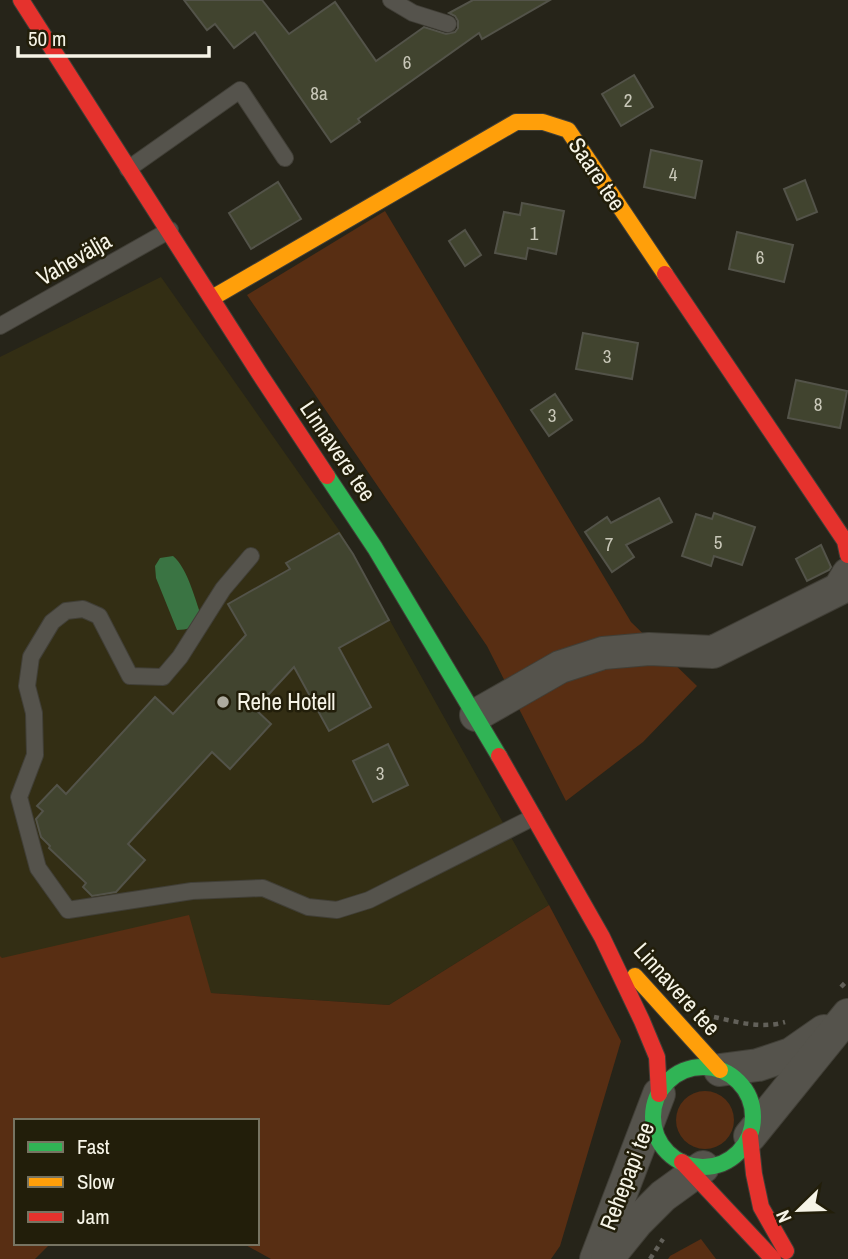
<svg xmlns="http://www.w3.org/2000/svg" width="848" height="1259" font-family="'Archivo Narrow',sans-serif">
<rect width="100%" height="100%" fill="#262419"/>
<polygon fill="#332e14" points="161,277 341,533 549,905 389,1005 211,993 2,958 0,956 0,357"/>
<g fill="#582e13">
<polygon points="385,211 631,622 697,686 643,742 566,801 487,646 247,295"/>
<polygon points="549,905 621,1041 560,1246 551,1259 271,1259 242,1243 257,1243 257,1121 16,1121 16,1243 51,1243 35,1259 0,1259 0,956 2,958 189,915 211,993 389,1005"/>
<circle cx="705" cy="1120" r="29"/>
<polygon points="701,1239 716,1259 668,1259 670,1256"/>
</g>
<path fill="#3a7443" d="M173 556C188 568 196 603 203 621 194 627 187 630 177 630L156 578 155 566 160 558Z"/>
<g fill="#41442f" stroke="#535349" stroke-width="2">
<polygon points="184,0 262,0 289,34 335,2 376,61 424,27 446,34 455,32 458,28 458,21 455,16 449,13 473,0 550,0 482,39 479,33 358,119 360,122 331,142 255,32 234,48 215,24 207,30"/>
<polygon points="634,75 653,107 621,126 602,94"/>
<polygon points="651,150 702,161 695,198 644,187"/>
<polygon points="805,180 817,212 797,220 784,189"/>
<polygon points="278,182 301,219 251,249 229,213"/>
<polygon points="522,203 564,211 556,254 528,248 526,259 495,253 504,212 520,215"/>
<polygon points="465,230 481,255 465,266 449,241"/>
<polygon points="737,232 793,245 784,282 729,269"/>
<polygon points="583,333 638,343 632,379 576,369"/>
<polygon points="796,380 847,391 840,428 788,418"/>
<polygon points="555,394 572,420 549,436 531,410"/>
<polygon points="659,498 672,522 626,545 634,557 612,572 585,532 607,517 611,523"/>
<polygon points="714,513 755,527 742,565 714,556 711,566 682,556 696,514 712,519"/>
<polygon points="339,533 353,554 389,620 339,648 371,707 329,731 294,667 255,709 271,724 230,769 212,752 128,844 145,860 116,892 92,896 83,887 86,883 49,848 50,846 41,837 36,819 43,811 37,806 57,785 66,794 155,697 173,714 246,635 228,604 290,569 286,563"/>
<polygon points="821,545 831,567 829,570 807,581 796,559"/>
<polygon points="388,744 408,785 373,802 353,761"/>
</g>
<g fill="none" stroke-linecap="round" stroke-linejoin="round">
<defs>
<g id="lane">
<polyline points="391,0 413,13 448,24"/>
<polyline points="128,169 240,90 285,158"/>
<polyline points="0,326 170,230"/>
<polyline points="251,556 223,589 180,657 163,677 130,676 99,616 83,609 66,611 52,622 31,657 27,686 34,713 35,755 19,797 38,868 68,910 192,891 263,888 308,907 337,910 369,900 534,817"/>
</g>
<g id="street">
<polyline points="476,715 560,667 603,653 649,649 713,652 839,589 848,574"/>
<polyline points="720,1070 758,1065 791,1054 824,1031"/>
<polyline points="750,1136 848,1015"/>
<polyline points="596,1259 659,1094"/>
<polyline points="607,1259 637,1222 663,1196 703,1167"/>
</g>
<g id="fast">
<polyline points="327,476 375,548 499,756"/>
<circle cx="703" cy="1117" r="50"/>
</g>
<g id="slow">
<polyline points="212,298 516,122 543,122 568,130 665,274"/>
<polyline points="635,976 720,1070"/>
</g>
<g id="jam">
<polyline points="21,0 259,373 327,476"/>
<polyline points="665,274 845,541 848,555"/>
<polyline points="499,756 602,937 642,1021 657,1057 659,1094"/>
<polyline points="750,1136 754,1174 761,1207 786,1251"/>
<polyline points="682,1162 773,1259"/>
</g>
</defs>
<use href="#lane" stroke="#413f37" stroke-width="18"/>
<use href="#street" stroke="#413f37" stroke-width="34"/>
<use href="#fast" stroke="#413f37" stroke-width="18"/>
<use href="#slow" stroke="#413f37" stroke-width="18"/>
<use href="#jam" stroke="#413f37" stroke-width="18"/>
<g stroke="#626059" stroke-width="4.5" stroke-dasharray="5 5" stroke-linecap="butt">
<polyline points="841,987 848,980"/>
<path d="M714 1017C737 1022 762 1029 785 1022"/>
<polyline points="650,1259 663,1239"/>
</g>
<use href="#lane" stroke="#55534c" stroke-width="16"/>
<use href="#street" stroke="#55534c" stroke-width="32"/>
<use href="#fast" stroke="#30b455" stroke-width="16"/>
<use href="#slow" stroke="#ff9f0a" stroke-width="16"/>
<use href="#jam" stroke="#e5322d" stroke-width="16"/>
</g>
<circle fill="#adab9f" stroke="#221e0a" stroke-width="2.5" cx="223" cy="702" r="7"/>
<g text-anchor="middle" stroke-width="5" stroke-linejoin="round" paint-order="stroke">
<g font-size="19" fill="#c9c8b9">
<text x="407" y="69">6</text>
<text x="319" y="100">8a</text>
<text x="628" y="107">2</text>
<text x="673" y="181">4</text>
<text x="534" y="240">1</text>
<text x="760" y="264">6</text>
<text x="607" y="363">3</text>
<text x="818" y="411">8</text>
<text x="552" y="422">3</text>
<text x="718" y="549">5</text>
<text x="609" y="551">7</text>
<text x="380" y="780">3</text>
</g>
<g font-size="23" fill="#f6f4e7" stroke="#221e0a">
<text transform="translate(597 174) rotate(56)" y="8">Saare tee</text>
<text transform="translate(74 259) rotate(-30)" y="8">Vahevälja</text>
<text transform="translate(338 451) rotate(56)" y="8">Linnavere tee</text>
<text transform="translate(677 989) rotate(48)" y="8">Linnavere tee</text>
<text transform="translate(627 1176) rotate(-69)" y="8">Rehepapi tee</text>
</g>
<g font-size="23" fill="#f6f4e7" stroke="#221e0a" text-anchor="start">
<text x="237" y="710">Rehe Hotell</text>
</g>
</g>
<rect x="14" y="1119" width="245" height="126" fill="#221e0a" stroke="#777462" stroke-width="2"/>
<rect x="28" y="1142" width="35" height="10" fill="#30b455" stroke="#777462" stroke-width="2"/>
<text x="77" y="1154" font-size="21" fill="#f6f4e7">Fast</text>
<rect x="28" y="1177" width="35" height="10" fill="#ff9f0a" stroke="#777462" stroke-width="2"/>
<text x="77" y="1189" font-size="21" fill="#f6f4e7">Slow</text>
<rect x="28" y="1212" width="35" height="10" fill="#e5322d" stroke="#777462" stroke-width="2"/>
<text x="77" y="1224" font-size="21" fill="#f6f4e7">Jam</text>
<g transform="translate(799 1210) rotate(247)" stroke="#221e0a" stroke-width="5" paint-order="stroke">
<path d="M0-5L12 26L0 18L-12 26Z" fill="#f6f4e7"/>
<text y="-10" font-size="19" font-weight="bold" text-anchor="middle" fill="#f6f4e7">N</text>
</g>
<path d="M18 46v10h191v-10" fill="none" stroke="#f6f4e7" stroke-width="3.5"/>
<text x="28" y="46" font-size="21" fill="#f6f4e7" stroke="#221e0a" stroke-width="5" paint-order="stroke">50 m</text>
</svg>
